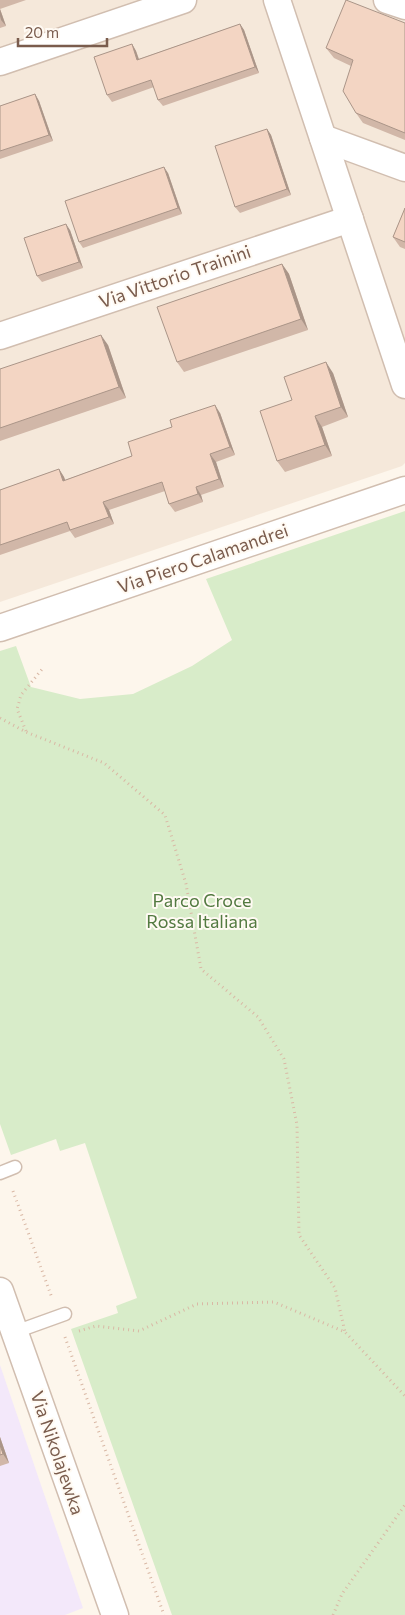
<svg xmlns="http://www.w3.org/2000/svg" width="405" height="1615" font-family="Commissioner,sans-serif">
<rect width="100%" height="100%" fill="#fdf6ec"/>
<polygon fill="#f5e8da" points="0,0 405,0 405,463 402,466 0,602"/>
<polygon fill="#f3e8fa" points="0,1365 83,1608 65,1615 0,1615"/>
<polygon fill="#d8ecc9" points="405,511 405,1615 172,1615 71,1329 118,1313 116,1306 137,1298 85,1143 60,1151 56,1139 11,1155 0,1124 0,651 16,646 31,687 80,699 133,694 192,666 232,640 206,579"/>
<g fill="none" stroke-linecap="round" stroke-linejoin="round">
<defs>
<g id="service">
<polyline points="0,1173 15,1167"/>
<polyline points="15,1332 65,1314"/>
</g>
<g id="minor">
<polyline points="277,0 405,385"/>
<polyline points="387,0 405,6"/>
<polyline points="0,62 183,0"/>
<polyline points="323,138 405,168"/>
<polyline points="0,336 350,219"/>
<polyline points="0,628 405,490"/>
<polyline points="0,1291 115,1615"/>
</g>
</defs>
<use href="#service" stroke="#d1beb0" stroke-width="15"/>
<use href="#minor" stroke="#d1beb0" stroke-width="29"/>
<g stroke="#d9b8a5" stroke-width="3" stroke-dasharray="1 4" stroke-linecap="butt">
<polyline points="0,718 26,732 104,763 165,815 186,884 201,969 258,1017 284,1059 297,1125 299,1235 335,1288 345,1332"/>
<polyline points="26,731 17,709 21,695 43,668"/>
<polyline points="13,1191 52,1298"/>
<polyline points="79,1331 96,1326 139,1331 197,1304 274,1302 345,1332 405,1396"/>
<polyline points="65,1337 164,1615"/>
<polyline points="333,1615 342,1594 405,1505"/>
</g>
<use href="#service" stroke="#fff" stroke-width="12"/>
<use href="#minor" stroke="#fff" stroke-width="26"/>
</g>
<g fill="#d1b7a8">
<polygon points="0,0 26,0 0,9"/>
<polygon points="0,9 6,26 0,28"/>
<polygon points="405,23 405,140 363,123 356,113 351,66 334,58 326,48"/>
<polygon points="240,24 244,30 259,73 163,106 158,100 154,87 112,102 107,95 132,44 136,51 139,59"/>
<polygon points="35,94 39,101 53,141 0,159 0,106"/>
<polygon points="267,129 271,135 291,195 240,213 235,207"/>
<polygon points="168,173 182,214 83,248 79,242"/>
<polygon points="405,208 405,249 400,247 393,237"/>
<polygon points="70,230 83,268 42,282 37,276"/>
<polygon points="282,264 289,274 308,330 184,372 177,362"/>
<polygon points="108,345 126,398 0,441 0,369"/>
<polygon points="333,373 348,417 322,427 332,456 285,472 277,461 292,400"/>
<polygon points="220,413 235,455 216,462 224,487 201,495 203,502 175,512 169,504 165,491 109,510 114,524 75,538 70,531 0,555 0,490 59,469 64,477 65,480 132,456"/>
<polygon points="0,1437 9,1463 0,1466"/>
</g>
<g fill="#aa9588">
<polygon points="0,9 6,26 1,20 0,16"/>
<polygon points="240,24 244,30 259,73 255,67"/>
<polygon points="132,44 136,51 141,66 137,60"/>
<polygon points="35,94 39,101 53,141 49,135"/>
<polygon points="267,129 271,135 291,195 287,189"/>
<polygon points="164,167 168,173 182,214 178,208"/>
<polygon points="66,224 70,230 83,268 79,262"/>
<polygon points="282,264 289,274 308,330 301,319"/>
<polygon points="101,335 108,345 126,398 119,387"/>
<polygon points="326,362 333,373 348,417 341,407"/>
<polygon points="215,405 220,413 235,455 230,447"/>
<polygon points="315,416 322,427 332,456 325,445"/>
<polygon points="210,454 216,462 224,487 219,479"/>
<polygon points="59,469 64,477 68,488 63,481"/>
<polygon points="196,487 201,495 203,502 198,494"/>
<polygon points="103,502 109,510 114,524 109,517"/>
<polygon points="0,1437 9,1463 3,1454 0,1445"/>
</g>
<g fill="#f3d5c3" stroke="#aa9588">
<polygon points="346,0 405,23 405,133 356,113 343,91 353,60 326,48"/>
<polygon points="240,24 255,67 158,100 151,80 107,95 94,57 132,44 137,60"/>
<polygon points="35,94 49,135 0,151 0,106"/>
<polygon points="267,129 287,189 235,207 215,146"/>
<polygon points="164,167 178,208 79,242 65,201"/>
<polygon points="405,208 405,242 393,237"/>
<polygon points="66,224 79,262 37,276 24,238"/>
<polygon points="282,264 301,319 177,362 157,307"/>
<polygon points="101,335 119,387 0,428 0,369"/>
<polygon points="326,362 341,407 315,416 325,445 277,461 260,411 292,400 284,377"/>
<polygon points="215,405 230,447 210,454 219,479 196,487 198,494 169,504 162,482 103,502 109,517 70,530 67,522 0,545 0,490 59,469 63,481 132,456 128,442 172,427 170,420"/>
<polygon points="0,1445 3,1454 0,1455"/>
</g>
<g text-anchor="middle" stroke-width="4" stroke-linejoin="round" paint-order="stroke">
<g font-size="18" fill="#7a5c4d" stroke="#fffaf3">
<text transform="translate(175 277) rotate(-19)" y="6">Via Vittorio Trainini</text>
<text transform="translate(203 559) rotate(-19)" y="6">Via Piero Calamandrei</text>
<text transform="translate(57 1453) rotate(71)" y="6">Via Nikolajewka</text>
</g>
<g font-size="18" fill="#537a41" stroke="#fffaf3">
<text x="202" y="907">Parco Croce<tspan x="202" dy="21">Rossa Italiana</tspan></text>
</g>
</g>
<path d="M18 38v8h89v-8" fill="none" stroke="#7a5c4d" stroke-width="2.5"/>
<text x="25" y="38" font-size="15" fill="#7a5c4d" stroke="#fffaf3" stroke-width="4" paint-order="stroke">20 m</text>
</svg>
